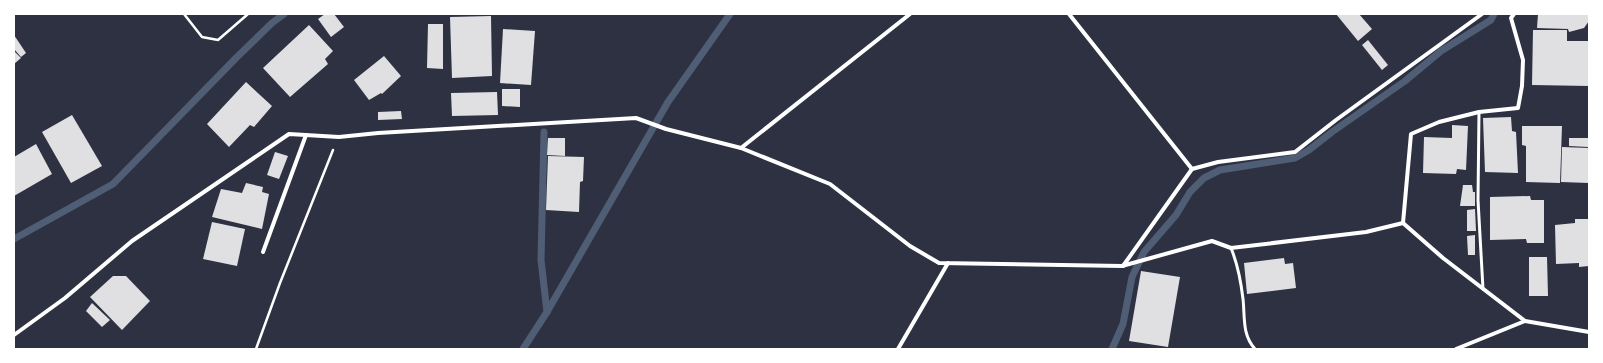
<svg xmlns="http://www.w3.org/2000/svg" width="1603" height="363" font-family="'Asap Condensed',sans-serif">
<rect width="100%" height="100%" fill="#2d3142"/>
<g fill="none" stroke-linecap="round" stroke-linejoin="round">
<g stroke="#4f5d75" stroke-width="7">
<polyline points="544,132 541,260 547,312"/>
<polyline points="14,239 113,184 236,58 272,23 284,14"/>
<polyline points="523,349 547,312 668,102 730,14"/>
<polyline points="1112,349 1123,324 1132,277 1144,252 1176,215 1190,192 1204,178 1220,170 1295,158 1309,150 1332,132 1405,81 1441,51 1491,20 1494,14"/>
</g>
</g>
<g fill="#e0e0e3">
<polygon points="325,14 334,14 344,27 331,37 318,19"/>
<polygon points="1336,14 1359,14 1372,29 1358,41"/>
<polygon points="1538,14 1588,14 1589,21 1584,28 1569,32 1568,29 1537,28"/>
<polygon points="491,16 492,76 452,78 450,17"/>
<polygon points="428,24 443,24 443,69 427,68"/>
<polygon points="309,25 333,51 325,59 328,64 290,97 263,68"/>
<polygon points="503,29 535,31 531,85 500,83"/>
<polygon points="1533,30 1567,30 1567,41 1589,41 1589,86 1532,85"/>
<polygon points="14,35 26,53 21,57 14,49"/>
<polygon points="1368,40 1388,65 1382,70 1362,45"/>
<polygon points="14,51 21,58 14,64"/>
<polygon points="384,56 401,76 382,94 381,93 369,100 354,80"/>
<polygon points="246,82 272,106 254,127 250,125 229,147 207,124"/>
<polygon points="502,89 520,89 520,107 502,106"/>
<polygon points="497,92 498,115 452,116 451,93"/>
<polygon points="401,111 402,119 378,120 378,112"/>
<polygon points="72,115 102,166 71,183 42,132"/>
<polygon points="1511,117 1512,131 1516,132 1518,173 1485,172 1483,118"/>
<polygon points="1452,125 1468,126 1466,170 1457,169 1456,174 1423,173 1424,137 1452,138"/>
<polygon points="1522,126 1562,126 1560,183 1526,182 1526,146 1522,145"/>
<polygon points="548,138 565,138 565,156 547,155"/>
<polygon points="1569,138 1588,138 1588,147 1569,146"/>
<polygon points="36,144 52,174 14,196 14,157"/>
<polygon points="1562,147 1589,148 1589,183 1561,182"/>
<polygon points="275,152 288,156 279,179 267,175"/>
<polygon points="548,156 584,157 583,181 580,182 579,212 546,210"/>
<polygon points="246,183 263,187 262,192 269,194 262,229 212,217 221,189 242,193"/>
<polygon points="1463,185 1472,185 1473,192 1475,192 1475,206 1460,206"/>
<polygon points="1530,196 1531,200 1544,200 1544,243 1527,243 1526,239 1490,240 1490,197"/>
<polygon points="1475,209 1476,231 1467,231 1467,210"/>
<polygon points="1575,219 1589,219 1589,266 1579,267 1579,263 1556,264 1555,225 1575,223"/>
<polygon points="212,222 245,229 237,266 203,259"/>
<polygon points="1475,235 1475,255 1468,255 1467,236"/>
<polygon points="1529,257 1547,257 1548,296 1529,296"/>
<polygon points="1284,258 1285,264 1293,263 1296,288 1247,294 1244,263"/>
<polygon points="1141,271 1180,277 1168,347 1129,341"/>
<polygon points="113,276 126,276 150,301 122,330 90,297"/>
<polygon points="92,303 110,320 102,327 86,311"/>
</g>
<g fill="none" stroke-linecap="round" stroke-linejoin="round">
<g stroke="#fff" stroke-width="2.5">
<polyline points="184,14 202,37 218,40 248,14"/>
<polyline points="256,349 280,283 333,150"/>
</g>
<g stroke="#fff" stroke-width="3">
<polyline points="1479,112 1478,200 1483,289"/>
<path d="M1231 248C1238 265 1241 282 1243 299 1245 317 1242 335 1255 349"/>
</g>
<g stroke="#fff" stroke-width="4">
<polyline points="1069,14 1192,169"/>
<polyline points="741,148 910,14"/>
<polyline points="1403,223 1411,134 1439,122 1479,112 1518,108 1522,86 1523,60 1511,18 1514,14"/>
<polyline points="263,252 306,135"/>
<polyline points="1123,266 1192,169 1218,162 1295,152 1336,120 1482,14"/>
<polyline points="14,335 65,298 132,241 289,134 339,137 378,133 636,118 666,129 741,148 830,184 910,246 939,263 1122,266 1212,241 1231,248 1366,232 1403,223 1443,258 1525,321 1589,332"/>
<polyline points="898,349 948,263"/>
<polyline points="1456,349 1525,321"/>
</g>
</g>
<rect width="1603" height="363" fill="none" stroke="#ffffff" stroke-width="30"/>
</svg>
